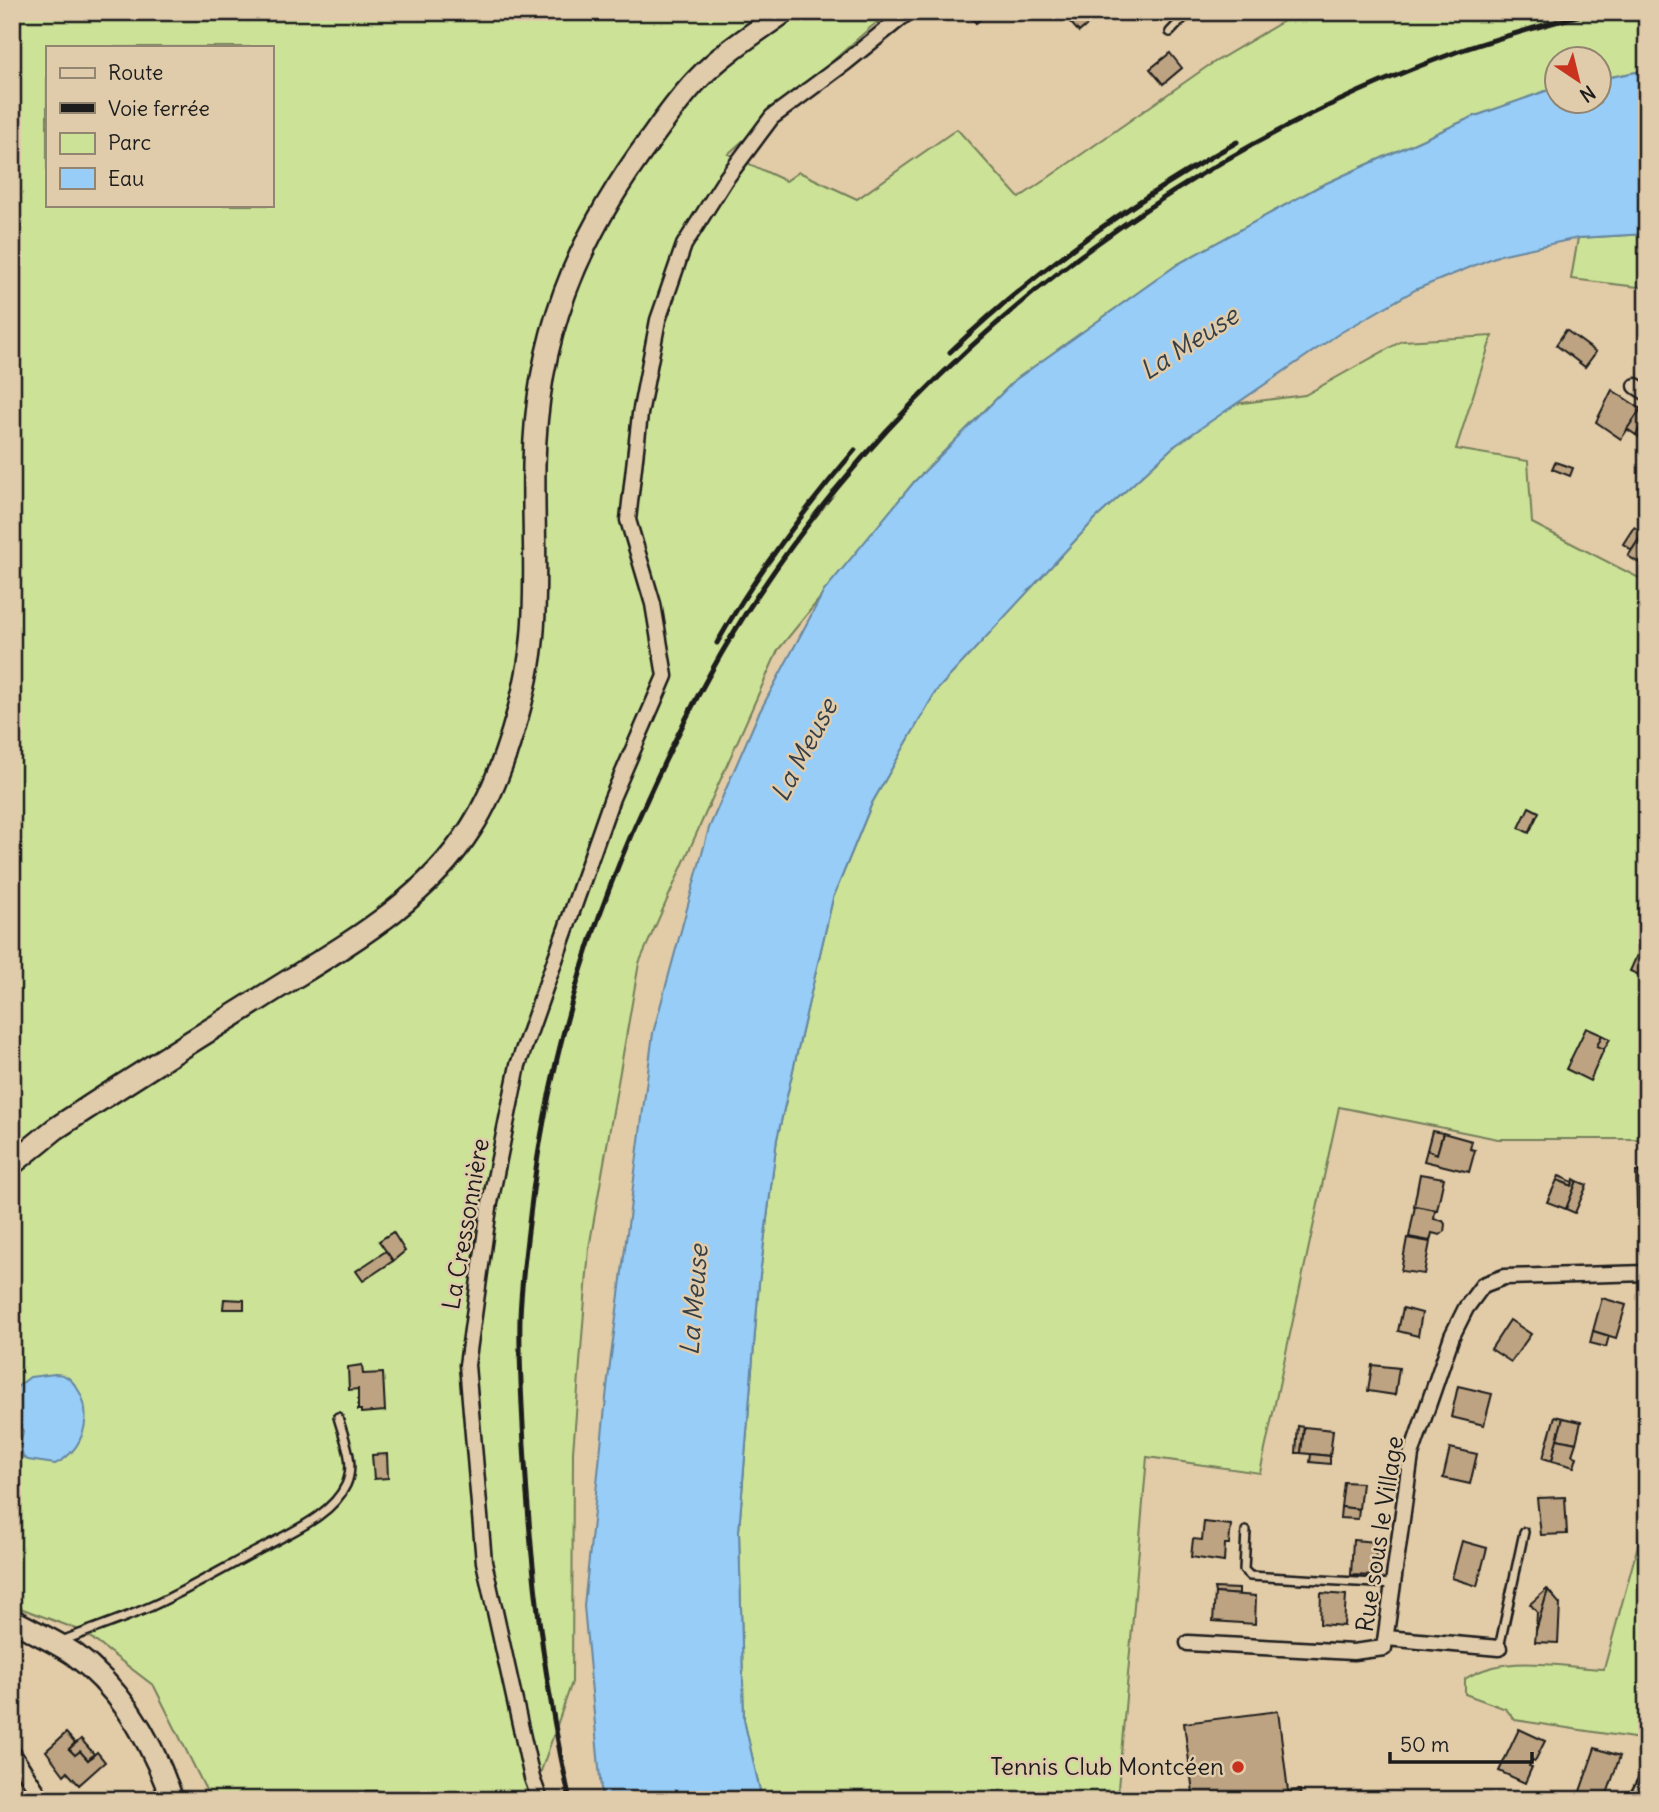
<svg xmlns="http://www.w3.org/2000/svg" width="1659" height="1812" font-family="Delius,sans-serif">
<rect width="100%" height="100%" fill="#e2cba7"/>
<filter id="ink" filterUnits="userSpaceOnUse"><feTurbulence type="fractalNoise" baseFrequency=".0143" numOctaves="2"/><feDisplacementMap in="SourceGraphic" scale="14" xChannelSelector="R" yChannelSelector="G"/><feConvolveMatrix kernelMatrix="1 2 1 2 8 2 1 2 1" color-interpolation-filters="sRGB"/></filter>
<g filter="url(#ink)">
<g fill="#cce297" stroke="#747f5a" stroke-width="2" fill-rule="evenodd">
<path d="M12 12H891L871 27 728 154 786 181 799 172 857 199 957 129 1019 198 1208 66 1299 12H1647V70L1600 79V60H1558L1557 87 1470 118 1318 187 1178 264 1015 380 914 482 778 650 639 963 589 1248 573 1452 572 1682 531 1800H211L154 1686 82 1631 12 1605ZM47 47H271V205H47Z"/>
<polygon points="1647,234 1647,288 1571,279 1578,238"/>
<polygon points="1492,336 1456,449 1528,461 1532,523 1647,582 1647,1139 1498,1139 1339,1107 1260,1473 1147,1457 1117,1800 762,1800 744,1720 739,1531 759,1283 777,1139 833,898 872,803 936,691 1095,519 1173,447 1234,404 1305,395 1402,341"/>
<path d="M1647 1512V1740L1515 1720 1506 1709 1465 1694V1679C1505 1653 1558 1667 1604 1669Z"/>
</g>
<g fill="#97cdf6" stroke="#66869f" stroke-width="2">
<polygon points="1647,70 1647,234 1578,238 1500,255 1417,289 1340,333 1173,447 1095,519 936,691 872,803 833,898 777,1139 759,1283 739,1531 744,1720 762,1800 602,1800 584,1606 608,1379 653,1033 709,828 758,715 824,591 914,482 1015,380 1178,264 1318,187 1470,118 1557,87 1558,102 1600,102 1600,79"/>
<path d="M55 1374C66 1374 71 1379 77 1388 95 1414 83 1452 55 1464L28 1460 23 1457 20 1445 23 1431 13 1413 12 1391 30 1377Z"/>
</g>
<g fill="#bda381" stroke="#1c1c1c" stroke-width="2">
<polygon points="967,12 989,12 976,23"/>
<polygon points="1061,12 1101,12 1101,13 1079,32"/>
<polygon points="1170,53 1182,68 1163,84 1150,69"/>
<polygon points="1566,330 1596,352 1585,367 1556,345"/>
<polygon points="1612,390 1641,409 1621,439 1596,422"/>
<polygon points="1641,409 1647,412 1647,430 1641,426 1636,435 1627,429"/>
<polygon points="1641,426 1647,430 1643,439 1636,435"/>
<polygon points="1555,462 1573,468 1570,476 1552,469"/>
<polygon points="1634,527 1643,533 1632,550 1623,544"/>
<polygon points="1643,533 1647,535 1647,550 1639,563 1628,556"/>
<polygon points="1644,645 1647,646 1647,657 1639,652"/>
<polygon points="1529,807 1539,812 1529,833 1519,828"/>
<polygon points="1638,953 1647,957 1644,977 1630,971"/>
<polygon points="1586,1028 1602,1035 1597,1046 1604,1049 1590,1081 1566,1069"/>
<polygon points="1602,1035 1610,1039 1604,1049 1597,1046"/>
<polygon points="1432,1131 1443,1133 1437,1154 1427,1150"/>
<polygon points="1443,1133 1472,1141 1470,1149 1475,1150 1469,1172 1424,1161 1427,1150 1437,1154"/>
<polygon points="1636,1172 1647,1172 1647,1208 1637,1208"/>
<polygon points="1420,1174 1444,1178 1437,1210 1414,1206"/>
<polygon points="1559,1176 1573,1182 1572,1186 1557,1180"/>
<polygon points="1574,1179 1577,1181 1566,1209 1547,1202 1557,1180 1572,1186"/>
<polygon points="1577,1181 1587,1185 1575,1213 1566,1209"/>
<polygon points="1415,1206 1435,1210 1434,1219 1443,1221 1445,1224 1444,1232 1440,1235 1432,1233 1430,1241 1409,1237"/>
<polygon points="393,1232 405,1251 393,1261 379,1241"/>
<polygon points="1407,1238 1430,1242 1424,1274 1401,1271"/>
<polygon points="386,1251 393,1261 363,1281 356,1271"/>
<polygon points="1602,1298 1626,1305 1616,1338 1593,1331"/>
<polygon points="224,1299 244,1300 244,1309 223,1309"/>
<polygon points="1403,1308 1422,1313 1418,1336 1398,1331"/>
<polygon points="1510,1320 1531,1334 1511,1362 1491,1349"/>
<polygon points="1593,1331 1609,1336 1606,1347 1590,1343"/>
<polygon points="362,1365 363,1374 383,1373 385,1411 361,1413 361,1410 358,1410 358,1389 349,1390 348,1367"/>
<polygon points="1372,1365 1399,1368 1395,1395 1368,1391"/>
<polygon points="1458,1386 1492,1394 1484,1425 1451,1417"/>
<polygon points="1555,1416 1563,1418 1552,1461 1543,1458"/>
<polygon points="1563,1418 1581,1422 1576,1443 1557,1439"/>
<polygon points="1298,1426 1304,1427 1301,1453 1296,1453"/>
<polygon points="1304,1427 1333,1430 1330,1456 1301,1453"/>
<polygon points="1557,1439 1576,1443 1572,1455 1577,1457 1574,1467 1552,1461"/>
<polygon points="1450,1448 1477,1454 1470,1484 1443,1478"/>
<polygon points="387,1454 388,1478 374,1479 372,1455"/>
<polygon points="1311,1454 1330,1456 1330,1464 1310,1462"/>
<polygon points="1344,1482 1362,1483 1359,1509 1341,1507"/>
<polygon points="1565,1497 1567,1534 1541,1535 1537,1498"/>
<polygon points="1341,1507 1359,1509 1358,1519 1340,1518"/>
<polygon points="1204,1522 1231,1525 1229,1544 1225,1544 1224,1562 1191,1557 1193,1539 1202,1540"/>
<polygon points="1353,1540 1376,1542 1375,1576 1351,1575"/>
<polygon points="1462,1541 1487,1548 1477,1586 1452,1578"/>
<polygon points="1214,1588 1239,1589 1239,1595 1215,1593"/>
<polygon points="1547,1589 1548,1590 1536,1631 1537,1612 1530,1604"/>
<polygon points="1548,1590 1560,1604 1558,1643 1535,1642 1536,1631"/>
<polygon points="1215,1593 1256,1596 1255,1624 1213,1621"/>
<polygon points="1321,1593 1346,1595 1344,1626 1320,1624"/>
<polygon points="1278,1711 1288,1791 1300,1790 1301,1800 1194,1800 1184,1723"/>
<polygon points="1519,1729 1545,1741 1535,1761 1532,1760 1529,1766 1532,1767 1525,1783 1499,1771"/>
<polygon points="66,1733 75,1743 69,1749 75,1755 80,1751 88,1760 97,1752 105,1762 79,1785 67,1772 64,1775 46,1751"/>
<polygon points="81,1739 94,1754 88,1760 80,1751 75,1755 69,1749"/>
<polygon points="1595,1748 1620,1756 1605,1800 1577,1800"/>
<rect x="366" y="1791" width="13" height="9"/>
</g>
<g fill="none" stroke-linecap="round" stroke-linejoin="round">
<defs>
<g id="lane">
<polyline points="1170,32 1189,12"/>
<polyline points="1246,1531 1244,1570 1250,1576 1393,1584"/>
<path d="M62 1641C92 1629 123 1619 152 1606 191 1588 228 1566 266 1546 293 1531 332 1515 346 1485 356 1463 344 1439 338 1417"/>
<polyline points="1499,1648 1524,1532"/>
</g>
<g id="street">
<polyline points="1636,386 1647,393"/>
<polyline points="1386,1638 1499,1648"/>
<polyline points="1188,1643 1353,1652 1384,1648 1411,1455 1452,1336 1466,1308 1483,1285 1504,1277 1647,1273"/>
<polyline points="12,1752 43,1800"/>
<polyline points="540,1800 532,1778 484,1562 467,1365 489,1208 518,1065 612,798 665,676 653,604 628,520 640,414 658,320 684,245 725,180 772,117 845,63 908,12"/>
<polyline points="1636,1800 1647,1779"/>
</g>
<g id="secondary">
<path d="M12 1164 55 1129C123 1084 192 1041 261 998 338 949 421 907 471 828 503 779 529 688 533 630 537 576 533 520 534 465 536 339 575 241 650 140 665 119 681 96 699 78 724 52 755 33 784 12"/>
<path d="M12 1620C32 1631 55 1641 74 1654 122 1690 153 1743 172 1800"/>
</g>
</defs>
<use href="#lane" stroke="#1c1c1c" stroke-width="12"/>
<use href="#street" stroke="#1c1c1c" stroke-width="19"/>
<use href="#secondary" stroke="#1c1c1c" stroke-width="26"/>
<use href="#lane" stroke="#e0cbaa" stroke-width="7"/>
<use href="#street" stroke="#e0cbaa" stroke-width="14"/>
<use href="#secondary" stroke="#e0cbaa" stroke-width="21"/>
<g stroke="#1c1c1c" stroke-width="5">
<path d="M950 352C1036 270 1134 200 1237 142"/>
<path d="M717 643C756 574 803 511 855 450"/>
<path d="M570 1800C544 1684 530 1564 524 1445 522 1403 519 1361 520 1318 521 1284 526 1249 530 1215 546 1072 584 937 644 806 677 733 714 660 759 593 926 343 1177 154 1459 51 1503 36 1548 24 1592 12"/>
</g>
</g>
</g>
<circle fill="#c8321e" stroke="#e0cbaa" stroke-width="2.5" cx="1238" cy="1767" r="7"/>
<g text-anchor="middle" stroke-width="5" stroke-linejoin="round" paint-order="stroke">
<g font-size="24" fill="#1c1c1c" stroke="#e0cbaa">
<text transform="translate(466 1224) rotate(-80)" y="8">La Cressonnière</text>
<text transform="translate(1380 1534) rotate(-81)" y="8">Rue sous le Village</text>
</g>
<g font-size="24" fill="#1c1c1c" stroke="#e0cbaa" text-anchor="end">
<text x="1224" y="1775">Tennis Club Montcéen</text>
</g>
<g font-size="26" font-style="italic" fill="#353f48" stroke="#e0cbaa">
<text transform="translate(1189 343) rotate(-33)" y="9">La Meuse</text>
<text transform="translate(804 750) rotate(-62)" y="9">La Meuse</text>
<text transform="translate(694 1300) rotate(-85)" y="9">La Meuse</text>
</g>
</g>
<rect width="1659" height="1812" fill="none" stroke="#e0cbaa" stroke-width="42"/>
<rect x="21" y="21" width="1617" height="1770" fill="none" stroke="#1c1c1c" stroke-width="2.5" filter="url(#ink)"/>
<rect x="46" y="46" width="228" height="161" fill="#e0cbaa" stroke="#928571" stroke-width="2"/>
<rect x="60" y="68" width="35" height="10" fill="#e0cbaa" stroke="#928571" stroke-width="2"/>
<text x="108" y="80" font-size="21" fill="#1c1c1c">Route</text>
<rect x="60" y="103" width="35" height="10" fill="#1c1c1c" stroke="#928571" stroke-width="2"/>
<text x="108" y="116" font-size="21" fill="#1c1c1c">Voie ferrée</text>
<rect x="60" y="133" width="35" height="21" fill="#cce297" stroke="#928571" stroke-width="2"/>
<text x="108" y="150" font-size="21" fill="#1c1c1c">Parc</text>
<rect x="60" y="168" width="35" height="21" fill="#97cdf6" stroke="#928571" stroke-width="2"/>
<text x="108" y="186" font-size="21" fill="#1c1c1c">Eau</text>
<g transform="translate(1578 80) rotate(145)"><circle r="33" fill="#e0cbaa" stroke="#928571" stroke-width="2"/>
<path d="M0-5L12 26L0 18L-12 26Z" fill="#c8321e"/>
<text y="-10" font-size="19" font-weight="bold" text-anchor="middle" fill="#1c1c1c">N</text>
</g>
<path d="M1390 1752v10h142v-10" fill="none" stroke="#1c1c1c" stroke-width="3.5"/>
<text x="1400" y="1752" font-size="21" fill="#1c1c1c" stroke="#e0cbaa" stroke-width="5" paint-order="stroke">50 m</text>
</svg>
